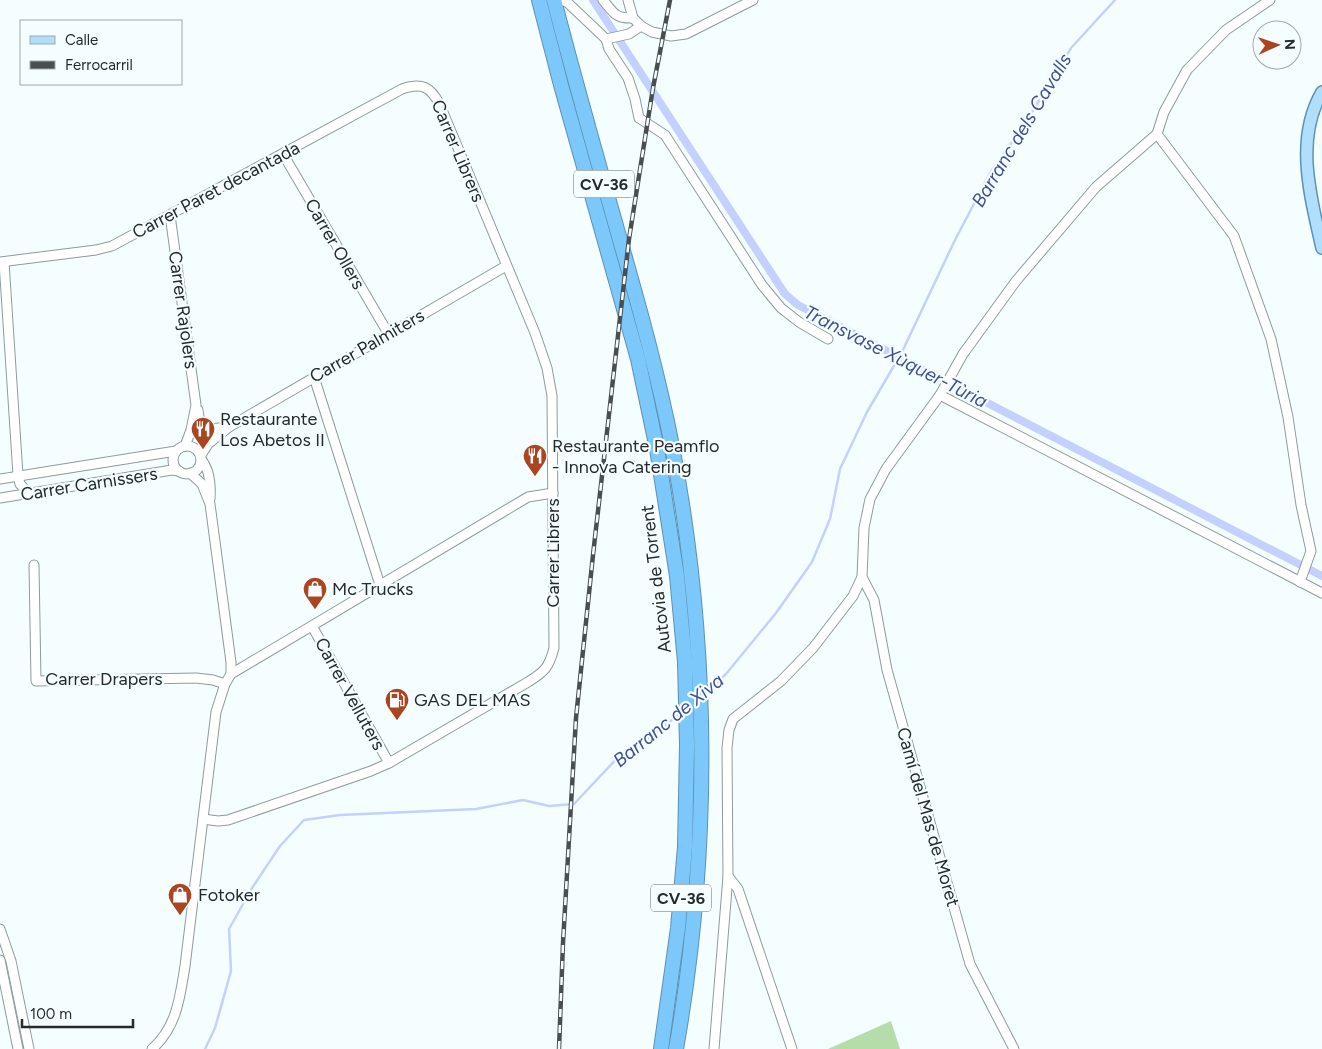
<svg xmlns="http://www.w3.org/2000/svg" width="1322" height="1049" font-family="Figtree,sans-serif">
<rect width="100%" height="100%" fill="#f4feff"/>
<polygon fill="#b5ddaa" points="891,1021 900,1049 828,1049"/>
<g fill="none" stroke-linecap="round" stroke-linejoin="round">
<g stroke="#c4d1ff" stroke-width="2.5">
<polyline points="705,694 726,674 776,613 812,562 830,519 840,469 867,412 902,352 954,242 989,175 1026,122 1071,48 1115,0"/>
<polyline points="205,1049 215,1028 231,971 229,929 252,888 280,846 304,820 340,815 476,809 523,800 549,806 574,804 622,753 648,739 681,713"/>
</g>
<polyline stroke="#c4d1ff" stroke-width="8" points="593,0 785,294 798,305 1322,576"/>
<defs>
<g id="minor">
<polyline points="562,0 568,3 606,39 609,49 628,78 635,99 639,118 665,135 762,285 781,308 799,322 828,339"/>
<path d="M603 0C613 12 615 19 633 18"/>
<polyline points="628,0 633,18 641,26 652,32 671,36 686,34 753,0"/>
<polyline points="606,39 629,34 641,26"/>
<polyline points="1157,134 1234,236 1271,339 1288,417 1301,505 1311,551 1300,582"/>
<polyline points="283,154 388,333"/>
<polyline points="170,215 196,405 191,430 185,446"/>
<path d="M0 262 96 250 112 246 402 89C422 82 431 87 440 105L535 333 547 368 552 396 554 648C549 668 544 672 528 682L389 763 371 771 228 820 218 821 203 819"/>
<polyline points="4,262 18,475 20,484 28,493"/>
<polyline points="314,377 380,585"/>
<polyline points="940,395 1322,593"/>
<polyline points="198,410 203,444 200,450"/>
<polyline points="198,434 209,429 229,427"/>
<circle cx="187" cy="460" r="14"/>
<polyline points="201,455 208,444 229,427 506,266"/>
<path d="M201 459C210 470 211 485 210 499"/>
<polyline points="190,473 202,484 210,504 231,662 231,674"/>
<polyline points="0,479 176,451"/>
<polyline points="0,498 172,470 179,471"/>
<polyline points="34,565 36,681 196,678 213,680 225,684"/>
<polyline points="862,577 874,600 887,670 970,964 1014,1049"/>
<polyline points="312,626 389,763"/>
<polyline points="728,876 738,889 792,1049"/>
<polyline points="0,929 11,961 29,1049"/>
<polyline points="0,960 18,1049"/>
<path d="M152 1049C177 1027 180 997 185 966L216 712 225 684 231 674 528 497 553 493"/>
<polyline points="714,1049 728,876 727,748 729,730 733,719 781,681 813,648 853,596 862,577 864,528 870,499 886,469 940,395 963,354 1016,281 1096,187 1157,134 1164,112 1187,70 1226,30 1270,0"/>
</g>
<path id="major" d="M1322 92C1294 140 1311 198 1322 248"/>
<g id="highway">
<polyline points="539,0 561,85 638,359 657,449 677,576 685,662 687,745 685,847 678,928 661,1049"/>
<path d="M554 0C574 78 596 155 618 233 638 303 658 374 672 446 710 645 711 850 676 1049"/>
</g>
</defs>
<use href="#minor" stroke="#8d9b9c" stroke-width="11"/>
<use href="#major" stroke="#5e91b2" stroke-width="14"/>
<use href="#highway" stroke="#5e91b2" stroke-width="16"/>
<use href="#minor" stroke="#fff" stroke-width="9"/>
<use href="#major" stroke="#b1defd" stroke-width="11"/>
<use href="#highway" stroke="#7dc8fb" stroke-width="14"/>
<defs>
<polyline id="rail" points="559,1049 563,943 576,718 593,555 629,239 653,88 670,0"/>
</defs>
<use href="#rail" stroke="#494f50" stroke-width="4.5"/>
<use href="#rail" stroke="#f4feff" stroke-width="2.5" stroke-dasharray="8" stroke-linecap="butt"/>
</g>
<defs>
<symbol id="restaurant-pin" viewBox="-11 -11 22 30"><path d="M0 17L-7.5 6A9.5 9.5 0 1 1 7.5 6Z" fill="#ab4420" stroke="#f4feff"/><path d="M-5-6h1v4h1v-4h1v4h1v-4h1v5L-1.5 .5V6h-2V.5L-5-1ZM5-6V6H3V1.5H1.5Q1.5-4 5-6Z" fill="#fff"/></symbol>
<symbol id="shop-pin" viewBox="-11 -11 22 30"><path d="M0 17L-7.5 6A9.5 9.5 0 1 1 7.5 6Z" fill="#ab4420" stroke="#f4feff"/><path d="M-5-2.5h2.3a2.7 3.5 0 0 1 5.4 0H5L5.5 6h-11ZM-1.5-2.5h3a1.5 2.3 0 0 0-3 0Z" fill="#fff"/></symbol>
<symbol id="fuel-pin" viewBox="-11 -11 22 30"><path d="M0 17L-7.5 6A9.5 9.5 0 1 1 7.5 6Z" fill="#ab4420" stroke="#f4feff"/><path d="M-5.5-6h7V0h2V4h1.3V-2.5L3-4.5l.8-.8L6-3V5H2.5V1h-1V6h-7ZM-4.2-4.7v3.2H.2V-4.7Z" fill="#fff"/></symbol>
</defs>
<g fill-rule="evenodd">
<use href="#restaurant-pin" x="189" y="415" width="28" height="38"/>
<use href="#restaurant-pin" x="521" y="442" width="28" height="38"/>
<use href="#shop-pin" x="301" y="575" width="28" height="38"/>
<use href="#fuel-pin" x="383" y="686" width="28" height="38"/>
<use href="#shop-pin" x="166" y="881" width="28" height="38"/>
</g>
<g text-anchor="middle" stroke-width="4.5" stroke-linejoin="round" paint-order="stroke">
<g fill="#f4feff" stroke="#636a6b" stroke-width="1">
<rect x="574" y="170.5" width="60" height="27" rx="4"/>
<rect x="651" y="884.5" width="60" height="27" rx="4"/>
</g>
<g font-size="16" font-weight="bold" fill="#252a2b">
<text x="604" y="190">CV-36</text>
<text x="681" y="904">CV-36</text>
</g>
<g font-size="18" fill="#252a2b" stroke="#f4feff">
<text transform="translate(458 151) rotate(67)" y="6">Carrer Librers</text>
<text transform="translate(216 190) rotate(-28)" y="6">Carrer Paret decantada</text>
<text transform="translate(335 244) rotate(60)" y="6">Carrer Ollers</text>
<text transform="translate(183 310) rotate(82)" y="6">Carrer Rajolers</text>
<text transform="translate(367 346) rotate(-30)" y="6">Carrer Palmiters</text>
<text transform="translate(89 484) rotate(-9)" y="6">Carrer Carnissers</text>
<text transform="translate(553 553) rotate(-90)" y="6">Carrer Librers</text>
<text transform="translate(656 579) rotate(-97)" y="6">Autovia de Torrent</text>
<text x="104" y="685">Carrer Drapers</text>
<text transform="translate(350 694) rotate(61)" y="6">Carrer Velluters</text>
<text transform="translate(928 817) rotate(74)" y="6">Camí del Mas de Moret</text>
</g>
<g font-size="18" fill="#252a2b" stroke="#f4feff" text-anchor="start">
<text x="220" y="425">Restaurante<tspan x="220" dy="21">Los Abetos II</tspan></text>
<text x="552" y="452">Restaurante Peamflo<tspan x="552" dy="21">- Innova Catering</tspan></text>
<text x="332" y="595">Mc Trucks</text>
<text x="414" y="706">GAS DEL MAS</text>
<text x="198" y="901">Fotoker</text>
</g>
<g font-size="19" font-style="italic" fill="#414e92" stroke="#f4feff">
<text transform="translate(1021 130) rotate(-59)" y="7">Barranc dels Cavalls</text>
<text transform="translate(896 356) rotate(27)" y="7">Transvase Xùquer-Tùria</text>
<text transform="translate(668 720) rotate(-39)" y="7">Barranc de Xiva</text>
</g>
</g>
<rect x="20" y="20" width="162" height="65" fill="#f4feff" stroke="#a1a9aa"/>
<rect x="30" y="36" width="25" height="8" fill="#b1defd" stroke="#a1a9aa"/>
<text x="65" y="45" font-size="15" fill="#252a2b">Calle</text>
<rect x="30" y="61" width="25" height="8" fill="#494f50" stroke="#a1a9aa"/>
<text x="65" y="70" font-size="15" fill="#252a2b">Ferrocarril</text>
<g transform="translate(1277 45) rotate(87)"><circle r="24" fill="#f4feff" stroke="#a1a9aa"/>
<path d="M0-4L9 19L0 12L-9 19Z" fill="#ab4420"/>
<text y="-8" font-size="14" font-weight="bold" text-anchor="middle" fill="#252a2b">N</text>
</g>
<path d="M22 1019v8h111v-8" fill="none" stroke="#252a2b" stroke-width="2.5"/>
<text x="30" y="1019" font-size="15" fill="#252a2b" stroke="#f4feff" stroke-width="4" paint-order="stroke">100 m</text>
</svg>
